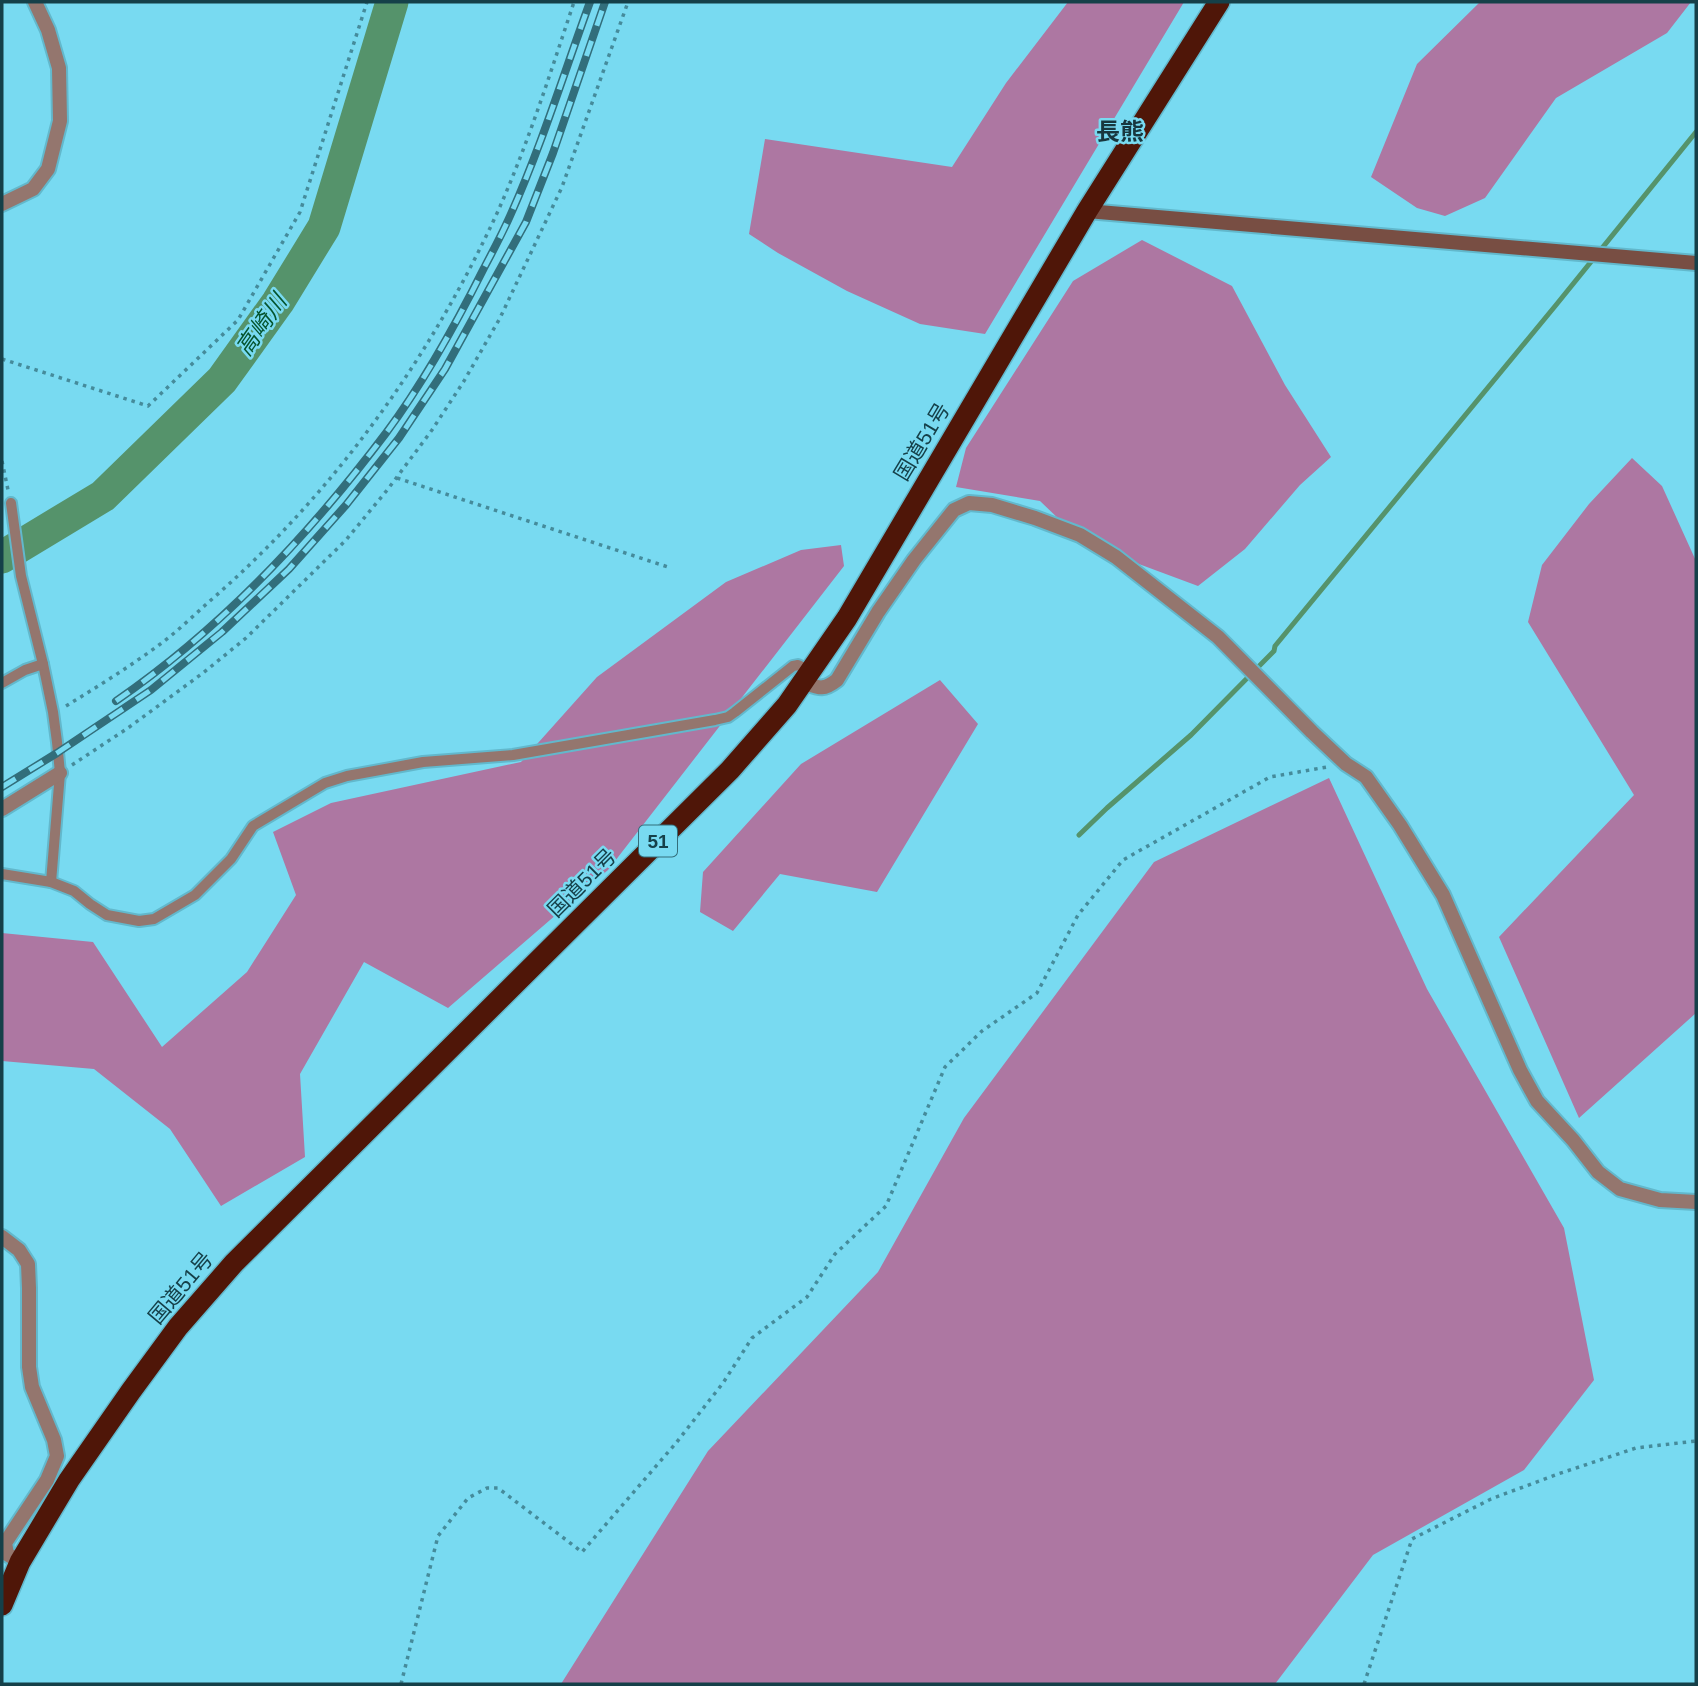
<svg xmlns="http://www.w3.org/2000/svg" width="1698" height="1686" font-family="Helvetica,'Noto Sans JP',sans-serif">
<rect width="100%" height="100%" fill="#78daf1"/>
<g fill="#ad77a2">
<polygon points="1068,2 1184,2 985,334 920,324 847,291 778,253 749,234 765,139 952,167 1006,83"/>
<polygon points="1480,2 1691,2 1667,33 1556,98 1485,198 1445,216 1417,208 1371,177 1417,64"/>
<polygon points="1142,240 1232,286 1285,385 1331,457 1300,485 1245,549 1198,586 1085,544 1040,501 956,487 966,448 1073,281"/>
<polygon points="1632,458 1662,486 1696,561 1696,1013 1579,1118 1499,937 1634,795 1528,622 1542,565 1589,504"/>
<polygon points="841,545 844,566 608,870 448,1008 364,962 300,1074 305,1157 221,1206 170,1129 94,1069 2,1061 2,933 93,942 162,1047 247,972 296,895 273,832 331,803 521,762 597,677 726,582 801,550"/>
<polygon points="940,680 978,724 877,892 780,874 733,931 700,912 703,872 801,764"/>
<polygon points="1329,778 1427,989 1564,1228 1594,1380 1524,1470 1373,1555 1275,1684 561,1684 708,1451 878,1272 964,1118 1154,862"/>
</g>
<g fill="none" stroke-linecap="round" stroke-linejoin="round">
<polyline stroke="#55936b" stroke-width="5" points="1079,835 1107,808 1191,735 1274,651 1275,646 1556,305 1696,132"/>
<polyline stroke="#55936b" stroke-width="33" points="2,557 103,496 222,380 278,302 324,227 392,2"/>
<defs>
<g id="lane">
<polyline points="11,503 21,576 43,664 53,712 57,742 60,773 51,882"/>
<polyline points="2,683 25,670 43,664"/>
<polyline points="2,874 51,882 74,891 90,904 107,915 139,921 154,919 195,895 231,859 253,826 325,783 347,776 423,762 513,755 715,720 728,717 735,712 793,666 798,665 811,671"/>
</g>
<g id="street">
<polyline points="2,204 33,189 48,169 60,121 59,68 48,30 35,2"/>
<path d="M803 682C819 688 823 691 837 680L878 612 914 560 954 510 969 503 992 505 1035 518 1080 535 1116 557 1218 637 1312 732 1346 764 1366 777 1400 825 1443 895 1520 1070 1537 1101 1573 1140 1598 1172 1620 1189 1660 1200 1696 1202"/>
<polyline points="2,809 60,773"/>
<polyline points="2,1237 19,1250 28,1264 29,1288 29,1367 32,1387 54,1440 57,1456 47,1480 5,1543 7,1554 20,1562"/>
</g>
<polyline id="secondary" points="1087,211 1696,263"/>
<polyline id="highway" points="2,1605 20,1562 69,1480 131,1391 178,1327 234,1263 730,770 787,705 847,618 1087,211 1219,2"/>
</defs>
<use href="#lane" stroke="#62b8cc" stroke-width="14"/>
<use href="#street" stroke="#62b8cc" stroke-width="18"/>
<use href="#secondary" stroke="#62b8cc" stroke-width="18"/>
<use href="#highway" stroke="#62b8cc" stroke-width="24"/>
<g stroke="#458b9b" stroke-width="3.5" stroke-dasharray="3.5 5" stroke-linecap="butt">
<polyline points="2,359 148,406 238,320 300,212 367,2"/>
<polyline points="2,461 8,490"/>
<polyline points="397,478 671,568"/>
<path d="M66 706C97 687 129 667 159 645 177 632 194 615 211 600 334 493 430 359 498 211 528 144 551 71 574 2"/>
<polyline points="72,765 128,728 203,673 246,638 346,540 388,489 432,430 464,381 500,318 562,187 628,2"/>
<polyline points="401,1684 438,1536 468,1498 487,1488 498,1488 582,1552 676,1443 723,1383 752,1338 807,1297 835,1254 886,1206 945,1067 982,1031 1037,993 1078,915 1123,860 1270,777 1327,767"/>
<polyline points="1364,1684 1412,1539 1491,1499 1558,1474 1636,1448 1696,1441"/>
</g>
<use href="#lane" stroke="#94766e" stroke-width="10"/>
<use href="#street" stroke="#94766e" stroke-width="14"/>
<use href="#secondary" stroke="#784e43" stroke-width="14"/>
<use href="#highway" stroke="#4f1608" stroke-width="21"/>
<defs>
<g id="rail">
<path d="M116 701C221 629 310 534 386 433 424 382 456 324 484 268 493 251 502 234 510 216 541 147 564 73 590 2"/>
<polyline points="2,787 57,753 151,690 222,632 289,569 346,505 399,438 445,369 526,222 553,153 605,2"/>
</g>
</defs>
<use href="#rail" stroke="#326e7b" stroke-width="8"/>
<use href="#rail" stroke="#78daf1" stroke-width="5" stroke-dasharray="16" stroke-linecap="butt"/>
</g>
<g text-anchor="middle" stroke-width="5" stroke-linejoin="round" paint-order="stroke">
<rect fill="#78daf1" stroke="#336e7b" stroke-width="2" x="639" y="825.5" width="38" height="31" rx="5"/>
<g font-size="19" font-weight="bold" fill="#154049">
<text x="658" y="848">51</text>
</g>
<g font-size="21" fill="#154049" stroke="#78daf1">
<text transform="translate(922 442) rotate(-59)" y="7">国道51号</text>
<text transform="translate(582 883) rotate(-45)" y="7">国道51号</text>
<text transform="translate(181 1288) rotate(-50)" y="7">国道51号</text>
</g>
<g font-size="23" font-style="italic" fill="#05542e" stroke="#78daf1">
<text transform="translate(261 325) rotate(-55)" y="8">高崎川</text>
</g>
<g font-size="24" font-weight="bold" fill="#18373e" stroke="#78daf1">
<text x="1120" y="140">長熊</text>
</g>
</g>
<rect width="1698" height="1686" fill="none" stroke="#154049" stroke-width="7"/>
</svg>
